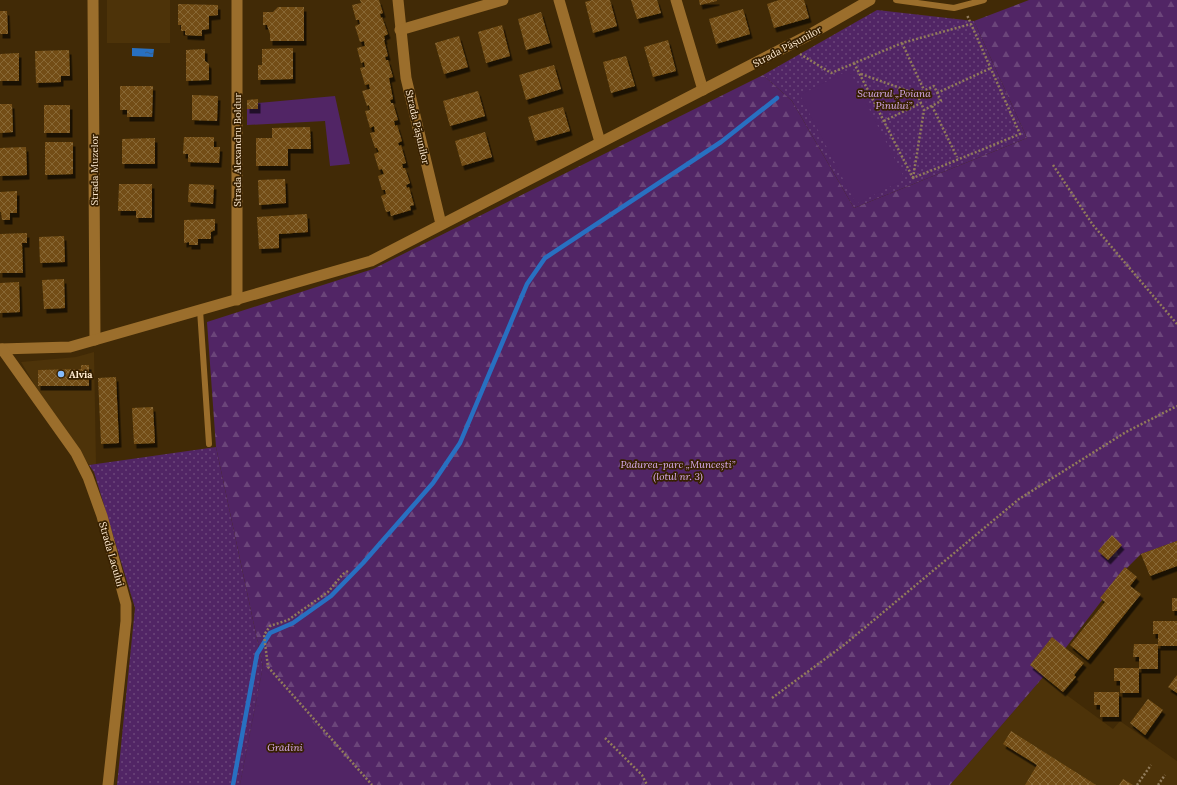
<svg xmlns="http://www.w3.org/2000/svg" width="1177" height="785" font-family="Lora,serif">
<defs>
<pattern id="grass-dots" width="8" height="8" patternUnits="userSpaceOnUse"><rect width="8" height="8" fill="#512565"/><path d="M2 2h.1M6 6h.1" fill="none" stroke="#6b457a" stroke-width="1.8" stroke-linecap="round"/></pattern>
<pattern id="forest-firs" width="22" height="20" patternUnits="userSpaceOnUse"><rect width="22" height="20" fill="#512565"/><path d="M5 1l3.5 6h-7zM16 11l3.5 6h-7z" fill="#6b457a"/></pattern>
<pattern id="water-ripples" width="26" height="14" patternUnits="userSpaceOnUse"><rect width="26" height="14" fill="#2870c1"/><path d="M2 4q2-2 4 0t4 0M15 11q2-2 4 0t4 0" fill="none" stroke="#385d86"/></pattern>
<pattern id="building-cross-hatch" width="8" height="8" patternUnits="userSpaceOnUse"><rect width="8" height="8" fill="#734e14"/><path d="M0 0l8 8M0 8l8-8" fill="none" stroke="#886835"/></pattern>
<filter id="shadow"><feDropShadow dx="2.5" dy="4.5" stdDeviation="0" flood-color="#0009"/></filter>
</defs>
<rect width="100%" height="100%" fill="#412a06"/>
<g fill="#4d3309">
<rect x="107" y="0" width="63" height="43"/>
<polygon points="94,352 96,464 89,465 42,397 21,362 76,357"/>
<polygon points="1044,676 1068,696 1113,729 1120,721 1177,761 1177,785 950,785"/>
</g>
<g fill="url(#grass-dots)">
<polygon points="877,10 974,21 1027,138 854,208 792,101 763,75"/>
<polygon points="216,447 263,667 240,785 117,785 135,608 94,472 89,465"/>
</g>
<polygon fill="url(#forest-firs)" points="1029,0 1177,0 1177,541 1141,554 1125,570 1045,675 950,785 240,785 263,667 216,447 207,322 373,269 763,75 792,101 854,208 1027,138 974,21"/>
<g fill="#512565">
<polygon points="849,70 905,179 856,204 800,95"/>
<polygon points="335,96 350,164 330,166 325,121 247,125 247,109 258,103"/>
<polygon points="263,667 369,785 240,785"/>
</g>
<polygon fill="url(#water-ripples)" points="132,48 154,49 153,57 132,56"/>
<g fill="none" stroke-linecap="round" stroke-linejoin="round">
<polyline stroke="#2870c1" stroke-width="4.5" points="233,785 257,654 270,633 293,623 331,596 363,563 433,483 460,443 527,284 545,258 721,142 777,98"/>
</g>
<g fill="url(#building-cross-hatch)" filter="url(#shadow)">
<polygon points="360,0 379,0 383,13 380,14 381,18 382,17 388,34 384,36 385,40 384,40 388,56 385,57 386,60 388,60 393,77 389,78 393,99 390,100 391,103 393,103 398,120 394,121 395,126 397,125 402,141 398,143 399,146 401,145 406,163 402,164 403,168 405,168 410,183 406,185 407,188 409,187 414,205 410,206 411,210 391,216 390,211 386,212 381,196 386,194 385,190 382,190 378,176 384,174 382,169 379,170 374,154 379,152 377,148 375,148 370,133 375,132 374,126 370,128 365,111 370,110 369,105 367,106 362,91 370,89 369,84 365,85 360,68 365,67 364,62 361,63 357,48 365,46 364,41 360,42 355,26 360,24 359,20 356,20 352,5 361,3"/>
<polygon points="592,0 610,0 617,26 593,33 585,2"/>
<polygon points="631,0 657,0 661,13 637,19"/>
<polygon points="699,0 717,0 717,1 700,5"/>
<polygon points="779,0 804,0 809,18 774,28 767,4"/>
<polygon points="178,4 218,5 218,15 209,16 209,29 202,30 202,36 185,35 185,31 181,31 181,25 178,25"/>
<polygon points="278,7 304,7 304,41 270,41 270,34 267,25 263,25 263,12 273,12"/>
<polygon points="743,9 750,34 716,44 709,19"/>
<polygon points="0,11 7,11 8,34 0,34"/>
<polygon points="541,12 550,43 526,50 518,19"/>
<polygon points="502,25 510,56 486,63 478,32"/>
<polygon points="459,36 468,67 444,74 435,43"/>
<polygon points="668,40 676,71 653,77 644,47"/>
<polygon points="293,48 293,79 258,80 258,65 262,65 262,49"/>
<polygon points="205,49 205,61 209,64 209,80 186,81 186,50"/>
<polygon points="69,50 70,76 61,76 61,82 36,83 35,51"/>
<polygon points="19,53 19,81 0,81 0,54"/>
<polygon points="626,56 635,86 611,93 603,62"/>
<polygon points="554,65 561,89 526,100 519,75"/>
<polygon points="120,86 153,86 152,117 127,117 127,110 120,110"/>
<polygon points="478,91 485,116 450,126 443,101"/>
<polygon points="192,95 218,96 217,121 192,120"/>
<polygon points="258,99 258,109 247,109 247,100"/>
<polygon points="0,104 12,104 13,132 0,133"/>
<rect x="44" y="105" width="26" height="28"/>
<polygon points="563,107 570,131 535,141 528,117"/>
<polygon points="310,127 311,149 288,149 288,166 256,166 256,138 272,138 272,128"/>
<polygon points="485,132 492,157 462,166 455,141"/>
<polygon points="184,137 214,137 214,147 220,147 219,163 188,162 188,154 183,154"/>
<polygon points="155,138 155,164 122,164 122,139"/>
<polygon points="45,142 73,142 73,174 45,175"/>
<polygon points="26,147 27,175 0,176 0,148"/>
<polygon points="285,179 286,203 259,205 258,180"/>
<polygon points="119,184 152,184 152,218 136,218 136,211 118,211"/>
<polygon points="189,184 214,185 213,204 188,202"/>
<polygon points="17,191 17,213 10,213 10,220 2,220 1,212 0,212 0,192"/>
<polygon points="307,214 308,232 279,234 279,248 259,249 257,217"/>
<polygon points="215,219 215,230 211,232 211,239 198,239 198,245 189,245 189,242 184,243 184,220"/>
<polygon points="27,233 27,243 22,243 23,273 0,273 0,234"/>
<polygon points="64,236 65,262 40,263 39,237"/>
<polygon points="64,279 65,308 44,309 42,280"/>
<polygon points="19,282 20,312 0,313 0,283"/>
<polygon points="81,365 89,365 89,386 38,386 38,370 81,369"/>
<polygon points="116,377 119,443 101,444 98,378"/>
<polygon points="153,407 155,443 134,444 132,408"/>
<polygon points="1112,535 1122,545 1108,560 1098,551"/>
<polygon points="1177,541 1177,566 1150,576 1141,554"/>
<polygon points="1125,567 1137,577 1130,586 1141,594 1088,660 1070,645 1105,602 1100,598"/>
<rect x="1172" y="598" width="5" height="13"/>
<polygon points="1153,621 1177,621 1177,646 1158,646 1158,669 1139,669 1139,657 1133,657 1134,644 1158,644 1158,634 1153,634"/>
<polygon points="1052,637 1084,663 1074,675 1076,677 1063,692 1030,665"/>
<polygon points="1114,668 1139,668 1139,693 1120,693 1120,681 1114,681"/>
<polygon points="1177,675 1177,693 1168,687"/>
<polygon points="1094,692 1119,692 1119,717 1100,717 1100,705 1094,705"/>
<polygon points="1148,699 1163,710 1145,735 1130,723"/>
<polygon points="1011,731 1096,785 1025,785 1037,765 1003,744"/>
<polygon points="1123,779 1133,785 1119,785"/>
</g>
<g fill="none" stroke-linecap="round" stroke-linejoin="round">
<g stroke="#917b5b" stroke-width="2.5" stroke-dasharray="2 2" stroke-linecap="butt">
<polyline points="902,43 924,90"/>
<polyline points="800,54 831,73 902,43 971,24"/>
<polyline points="854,63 913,178 1020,134 967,15"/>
<polyline points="861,74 917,94 924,110 941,101 934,86 917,94"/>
<polyline points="937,93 991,68"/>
<polyline points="932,106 957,157"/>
<polyline points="884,121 921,103"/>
<polyline points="1053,165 1093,225 1177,324"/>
<polyline points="913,178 924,110"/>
<polyline points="348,571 343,574 328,592 288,620 270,626 264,635 268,667 372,785"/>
<polyline points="772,698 844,645 1019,499 1126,432 1177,406"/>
<polyline points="605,738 642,775 647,785"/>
<polyline points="1137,785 1151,765"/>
<polyline points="1158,785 1165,775"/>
</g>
<g stroke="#9b6e2c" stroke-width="6">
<polyline points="896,0 954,8 984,0"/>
<polyline points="200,310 209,444"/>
</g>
<g stroke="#9b6e2c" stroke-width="11">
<polyline points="93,0 95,340"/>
<polyline points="237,0 237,300"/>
<polyline points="398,0 406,78 441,224"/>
<polyline points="559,0 600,142"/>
<polyline points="676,0 703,90"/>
<polyline points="400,30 503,0"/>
<polyline points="0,349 70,347 371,261 809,35 870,0"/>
<polyline points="2,349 76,453 88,477 102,516 126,604 126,621 108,785"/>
</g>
</g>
<circle fill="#86bbfb" stroke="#372000" stroke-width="1.5" cx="61" cy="374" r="4"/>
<g text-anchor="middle" stroke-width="3.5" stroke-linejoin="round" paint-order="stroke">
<g font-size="10" fill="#ffebd1" stroke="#372000">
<text transform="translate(787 46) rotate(-28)" y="4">Strada Pășunilor</text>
<text transform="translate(418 127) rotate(77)" y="4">Strada Pășunilor</text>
<text transform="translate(237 150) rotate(-90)" y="4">Strada Alexandru Boldur</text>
<text transform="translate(94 170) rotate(-90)" y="4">Strada Muzelor</text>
<text transform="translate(112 554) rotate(74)" y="4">Strada Lacului</text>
</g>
<g font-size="10" font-style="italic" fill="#daaef1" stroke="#372000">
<text x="894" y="97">Scuarul „Poiana<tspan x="894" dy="12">Pinului”</tspan></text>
<text x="678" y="468">Pădurea-parc „Muncești”<tspan x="678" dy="12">(lotul nr. 3)</tspan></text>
<text x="285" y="751">Grădini</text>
</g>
<g font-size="10" font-weight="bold" fill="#ffebd1" stroke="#372000" text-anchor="start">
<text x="69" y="378">Alvia</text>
</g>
</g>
</svg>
